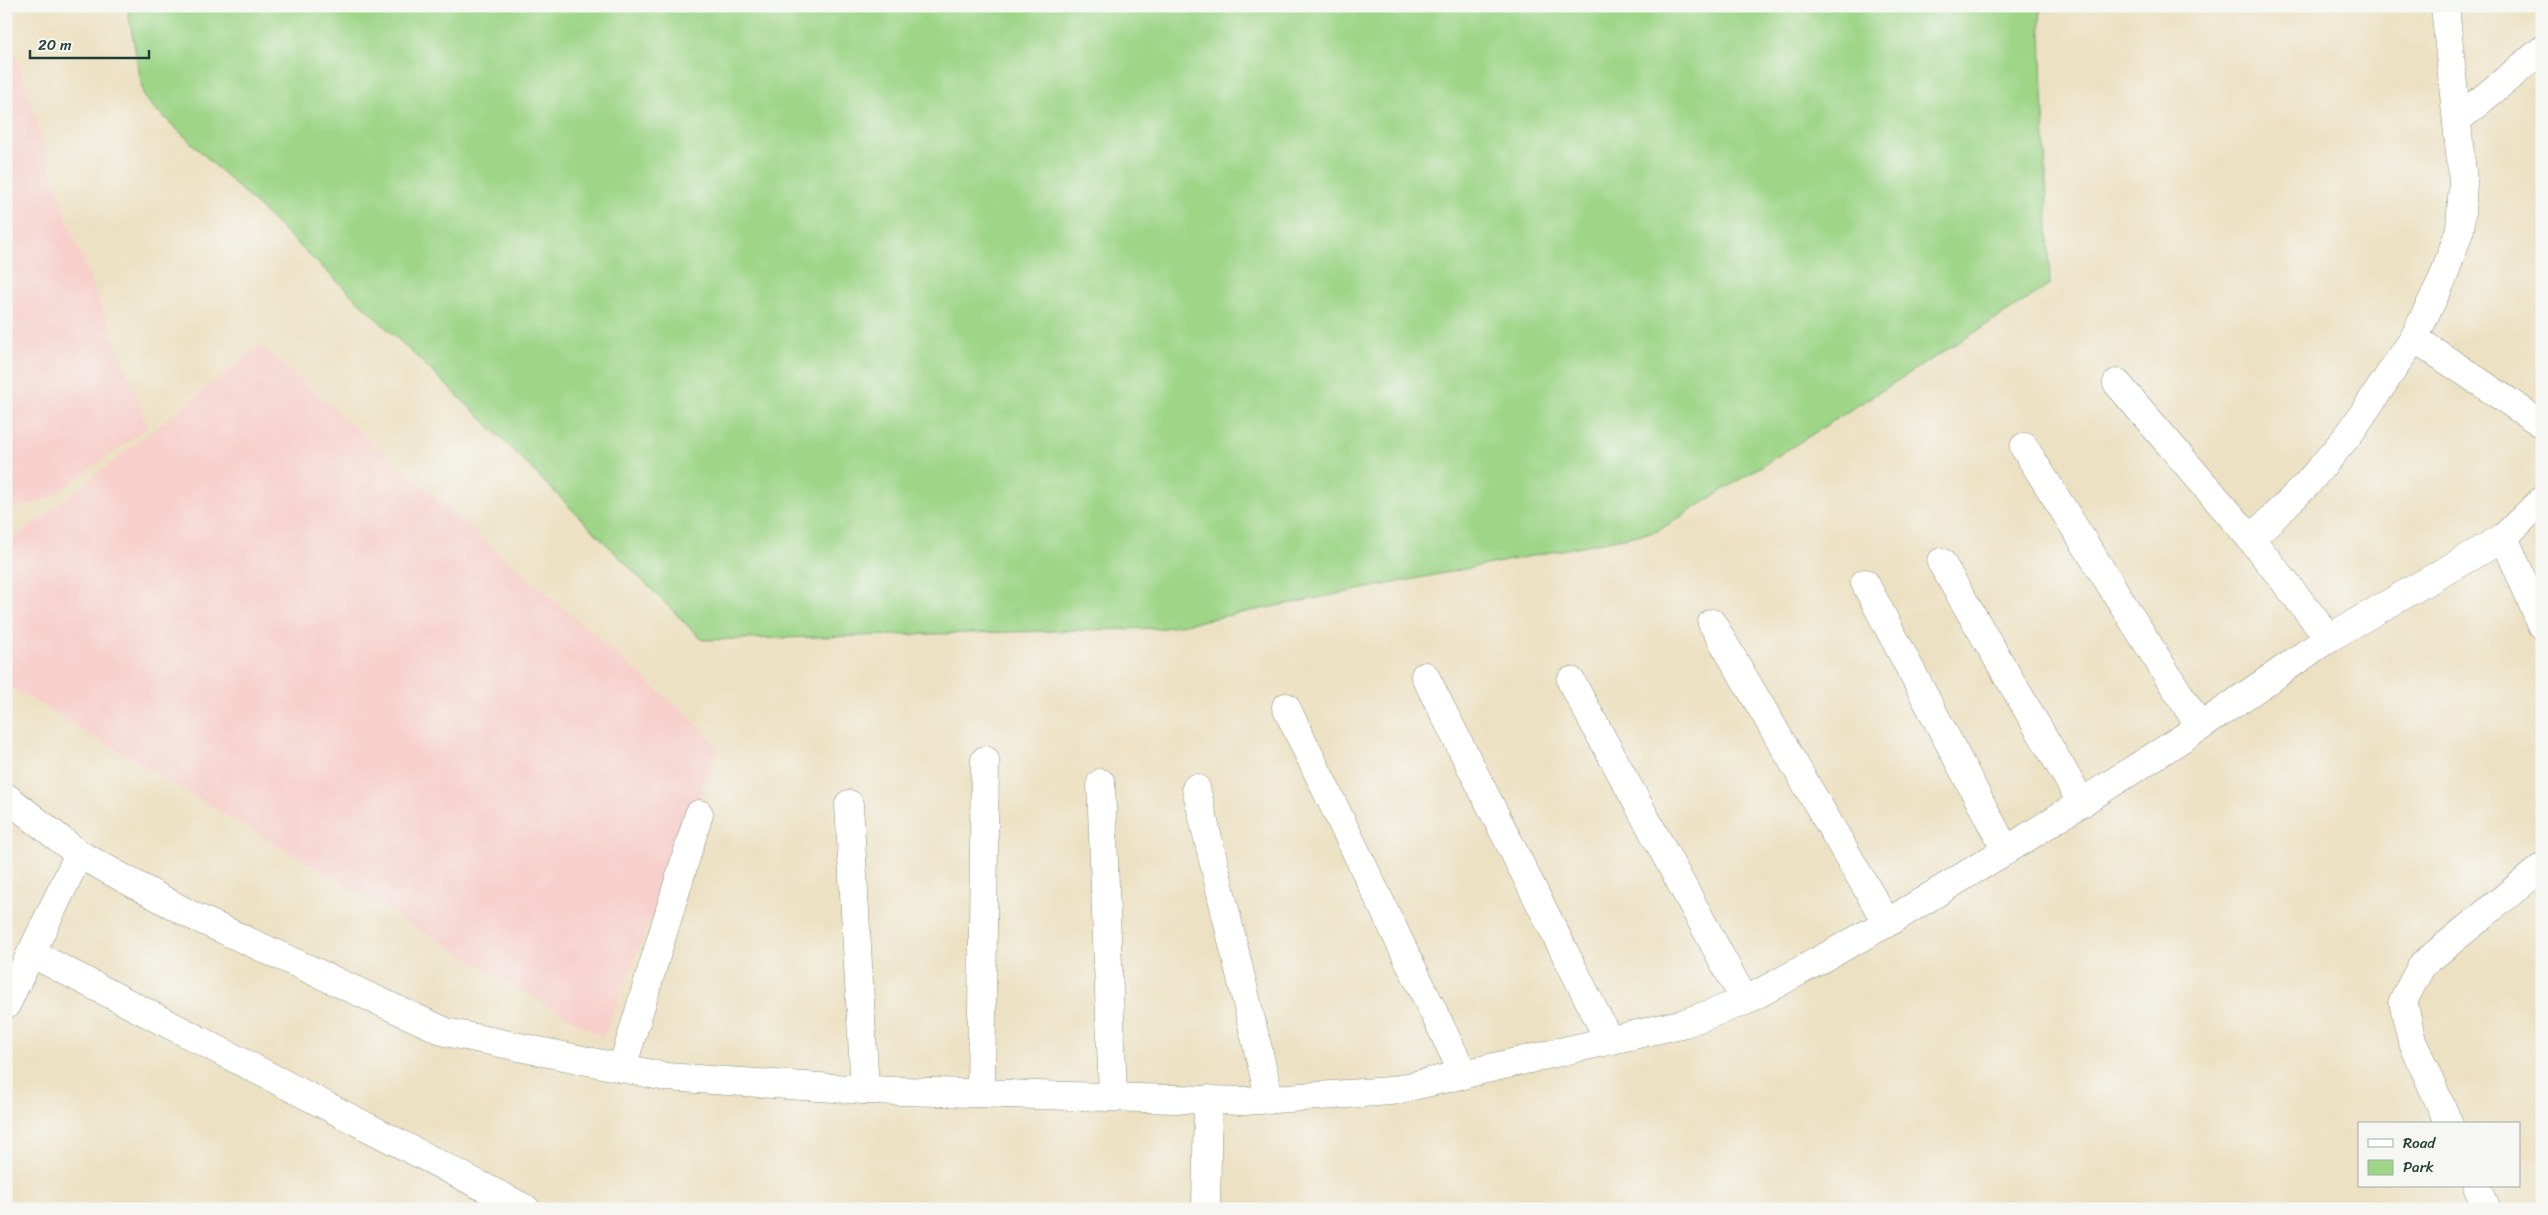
<svg xmlns="http://www.w3.org/2000/svg" width="2548" height="1215" font-family="Sriracha,sans-serif">
<rect width="100%" height="100%" fill="#f6f6f2"/>
<filter id="ink" filterUnits="userSpaceOnUse"><feTurbulence type="fractalNoise" baseFrequency=".02" numOctaves="2"/><feDisplacementMap in="SourceGraphic" scale="10" xChannelSelector="R" yChannelSelector="G"/><feConvolveMatrix kernelMatrix="1 2 1 2 8 2 1 2 1" color-interpolation-filters="sRGB"/></filter>
<filter id="wash" filterUnits="userSpaceOnUse"><feTurbulence type="fractalNoise" baseFrequency=".0096" numOctaves="4" result="noise"/><feDisplacementMap in="SourceGraphic" scale="20" xChannelSelector="R" yChannelSelector="G"/><feGaussianBlur stdDeviation="1.12" result="paint"/><feColorMatrix in="noise" values="0 0 0 0 0 0 0 0 0 0 0 0 0 0 0 0 0 1.4 0 .05"/><feComposite in="paint" operator="in"/></filter>
<g filter="url(#wash)">
<rect width="100%" height="100%" fill="#ede1c3"/>
<g fill="#f7d0cc">
<polygon points="6,24 67,219 148,427 53,496 6,513"/>
<polygon points="261,346 700,727 718,749 603,1038 6,684 6,545"/>
</g>
<polygon fill="#9ed587" stroke="#5e895e" points="127,6 2040,6 2050,285 1658,531 1165,628 702,640 477,414 144,98"/>
</g>
<g filter="url(#ink)">
<g fill="none" stroke-linecap="round" stroke-linejoin="round">
<defs>
<g id="minor">
<polyline points="2457,120 2542,50"/>
<polyline points="2414,338 2542,424"/>
<polyline points="2117,383 2251,539 2329,638"/>
<polyline points="2024,447 2200,727"/>
<polyline points="2504,537 2542,625"/>
<polyline points="2251,539 2307,484 2350,433 2414,338 2443,278 2460,229 2463,182 2445,6"/>
<polyline points="1941,562 2082,803"/>
<polyline points="1865,583 2006,851"/>
<polyline points="1712,623 1887,923"/>
<polyline points="1425,676 1609,1040"/>
<polyline points="1571,681 1745,1001"/>
<polyline points="1286,707 1464,1075"/>
<polyline points="1101,783 1113,1096"/>
<polyline points="1196,788 1270,1100"/>
<polyline points="849,804 865,1090"/>
<polyline points="31,953 526,1209"/>
<polyline points="6,1005 79,854"/>
<polyline points="622,1068 699,814"/>
<polyline points="981,1093 985,760"/>
<polyline points="2449,1124 2412,1041 2403,1001 2422,965 2542,867"/>
<polyline points="2477,1186 2487,1209"/>
</g>
<g id="tertiary">
<polyline points="6,797 79,854 191,915 446,1032 666,1077 865,1090 1244,1101 1391,1091 1685,1023 1745,1001 1887,923 2023,840 2200,727 2329,638 2504,537 2542,500"/>
<polyline points="1206,1209 1208,1099"/>
</g>
</defs>
<use href="#minor" stroke="#868f7c" stroke-width="29"/>
<use href="#tertiary" stroke="#868f7c" stroke-width="29"/>
<use href="#minor" stroke="#fff" stroke-width="28"/>
<use href="#tertiary" stroke="#fff" stroke-width="28"/>
</g>
</g>
<rect width="2548" height="1215" fill="none" stroke="#f6f6f2" stroke-width="25"/>
<rect x="2358" y="1122" width="162" height="65" fill="#f6f6f2" stroke="#a0aca6"/>
<rect x="2368" y="1139" width="25" height="8" fill="#ffffff" stroke="#a0aca6"/>
<text x="2403" y="1148" font-size="15" fill="#1f3d34">Road</text>
<rect x="2368" y="1160" width="25" height="15" fill="#9ed587" stroke="#a0aca6"/>
<text x="2403" y="1172" font-size="15" fill="#1f3d34">Park</text>
<path d="M30 50v8h119v-8" fill="none" stroke="#1f3d34" stroke-width="2.5"/>
<text x="38" y="50" font-size="15" fill="#1f3d34" stroke="#f6f6f2" stroke-width="4" paint-order="stroke">20 m</text>
</svg>
